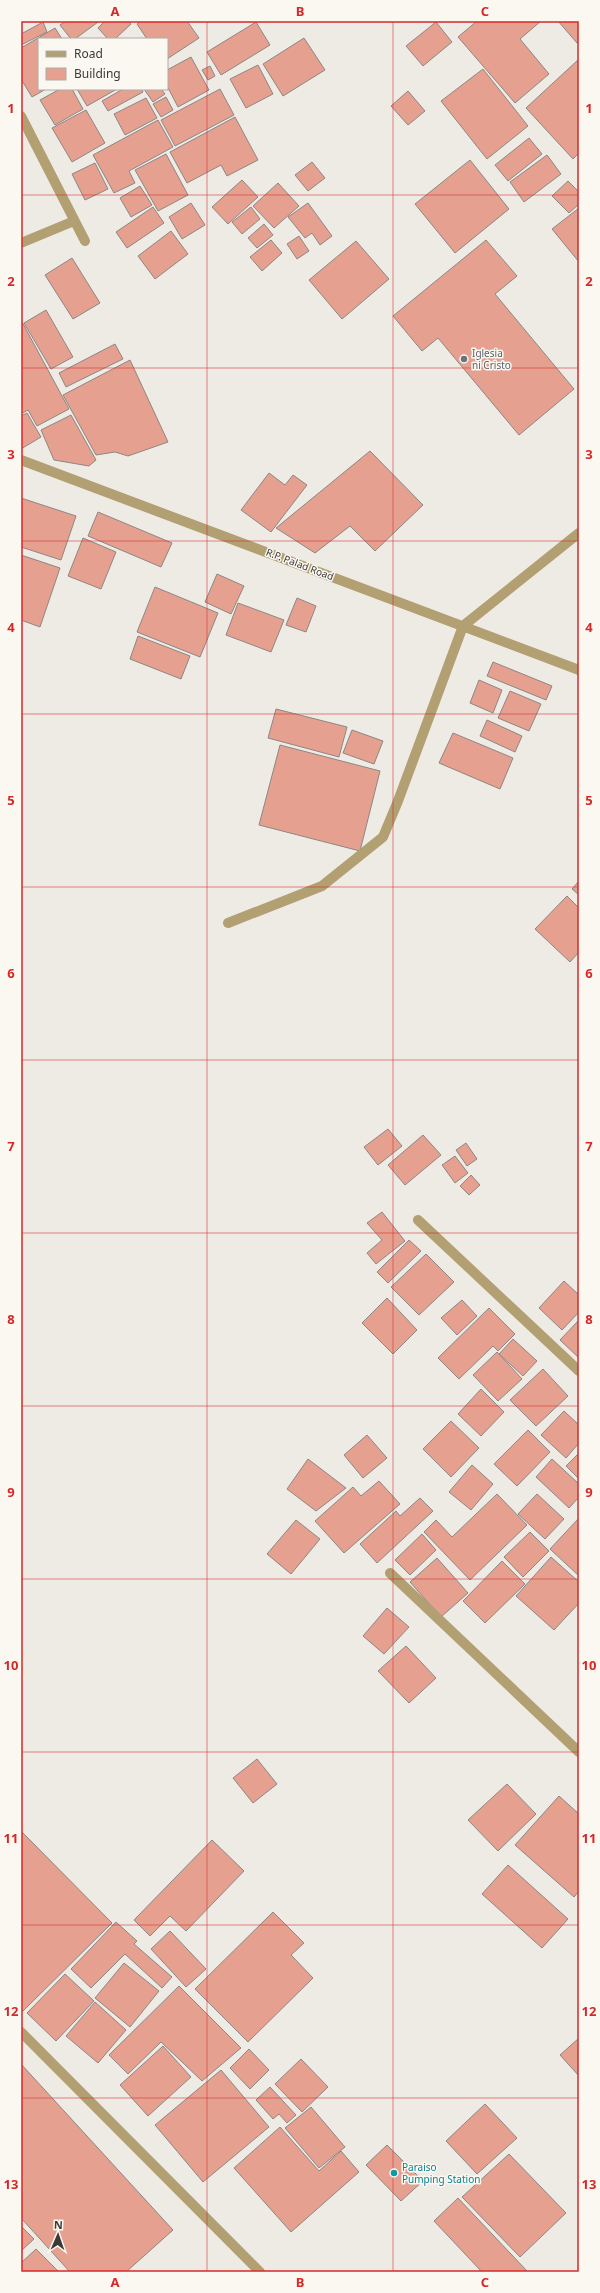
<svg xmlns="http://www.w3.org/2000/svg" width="600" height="2293" font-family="'Noto Sans',sans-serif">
<rect width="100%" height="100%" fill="#eeebe5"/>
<g fill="#e5a08f" stroke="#8d8685">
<polygon points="66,21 97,21 98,22 75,39 71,39 60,25"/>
<polygon points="105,21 128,21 131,24 115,39 108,39 98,28"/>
<polygon points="141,21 187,21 199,38 167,59 167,39 147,39 137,24"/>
<polygon points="477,21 541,21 520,39 549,74 515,103 458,37"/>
<polygon points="558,21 579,21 579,42 577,43"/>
<polygon points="43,22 47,32 21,45 21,34"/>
<polygon points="256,22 270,45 221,75 207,52"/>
<polygon points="436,22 452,42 423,66 406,46"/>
<polygon points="55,28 62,39 39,39 39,89 46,89 32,97 21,79 21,48"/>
<polygon points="304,38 325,70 283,96 263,64"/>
<polygon points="191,57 209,90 178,107 167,86 167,70"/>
<polygon points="579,59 579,153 573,159 526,108"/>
<polygon points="258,65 273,94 246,108 230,79"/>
<polygon points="210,66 215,76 208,80 202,70"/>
<polygon points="483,69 528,126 487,159 441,101"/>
<polygon points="60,89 72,89 83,109 55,125 40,100"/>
<polygon points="77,89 117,89 87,106"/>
<polygon points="123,89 141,89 143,92 108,111 102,101"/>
<polygon points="144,89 161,89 165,94 153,102"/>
<polygon points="220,89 234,115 175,146 161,120"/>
<polygon points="408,91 425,111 408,125 391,106"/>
<polygon points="166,97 173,110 161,117 153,104"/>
<polygon points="146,98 157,118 125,135 114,114"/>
<polygon points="86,110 105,143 72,162 52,128"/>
<polygon points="235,117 258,160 227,176 221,165 187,183 170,152"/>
<polygon points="158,120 173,147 129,171 135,183 114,193 93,155"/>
<polygon points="529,138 542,154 508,181 495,165"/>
<polygon points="166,154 188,195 158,211 135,170"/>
<polygon points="547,155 561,174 524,202 510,182"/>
<polygon points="470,160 509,209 455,253 415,204"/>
<polygon points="312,162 325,178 308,191 295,175"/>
<polygon points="95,163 108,189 85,200 72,174"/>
<polygon points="242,180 258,197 228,224 212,207"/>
<polygon points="568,181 579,192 579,204 569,213 552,196"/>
<polygon points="278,183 299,206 274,228 253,206"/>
<polygon points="140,186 152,205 131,217 120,198"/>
<polygon points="191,203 205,225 182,239 169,217"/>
<polygon points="308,203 332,236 320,245 312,233 305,238 288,217"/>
<polygon points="153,207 164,223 127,248 116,232"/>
<polygon points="251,207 260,219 242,234 232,222"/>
<polygon points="579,208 579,262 552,229"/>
<polygon points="264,224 273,235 257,248 248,238"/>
<polygon points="171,231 188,254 155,279 138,256"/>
<polygon points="299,236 309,251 297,259 287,244"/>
<polygon points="271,240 282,253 262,271 250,257"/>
<polygon points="486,240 517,276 495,294 574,389 519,435 438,338 422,351 393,316"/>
<polygon points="356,241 389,279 342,319 309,280"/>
<polygon points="72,258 100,303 73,319 45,275"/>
<polygon points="46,310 73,357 51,369 24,323"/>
<polygon points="21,320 69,409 37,426 28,410 21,414"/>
<polygon points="115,344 123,359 66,387 59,373"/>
<polygon points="130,360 168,442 128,456 115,452 96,455 63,395"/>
<polygon points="27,413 41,437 21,449 21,416"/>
<polygon points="71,415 96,460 89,466 54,460 41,430"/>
<polygon points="370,451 423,505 375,551 350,526 315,553 276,528"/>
<polygon points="269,473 285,485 293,475 307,485 271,532 241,510"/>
<polygon points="21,498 76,516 61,560 21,547"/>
<polygon points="98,512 172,543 161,567 88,536"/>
<polygon points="83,538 116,552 101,589 68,576"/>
<polygon points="21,555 60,568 40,627 21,620"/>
<polygon points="217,574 244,586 231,614 205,602"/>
<polygon points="155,587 218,613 200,657 137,632"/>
<polygon points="297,598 316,606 306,632 286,625"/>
<polygon points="238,603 284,620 271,652 226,635"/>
<polygon points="138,636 190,656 181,679 130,659"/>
<polygon points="493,662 552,686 546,700 487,676"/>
<polygon points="479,680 502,690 493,713 470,703"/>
<polygon points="510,691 541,704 529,731 498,718"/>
<polygon points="276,709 347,727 339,757 268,738"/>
<polygon points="487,720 522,736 515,752 480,736"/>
<polygon points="352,730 383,741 374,764 343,753"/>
<polygon points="453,733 513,758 500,789 439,763"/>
<polygon points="280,745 380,771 360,851 259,825"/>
<polygon points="579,881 579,895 572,889"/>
<polygon points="567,896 579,908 579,952 570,962 535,929"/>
<polygon points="388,1129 402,1146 378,1165 364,1147"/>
<polygon points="423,1135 441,1155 405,1185 388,1165"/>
<polygon points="466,1143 477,1159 467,1166 456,1150"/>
<polygon points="455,1156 468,1173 455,1183 442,1165"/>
<polygon points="471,1175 480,1185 469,1195 460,1186"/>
<polygon points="382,1212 405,1241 376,1264 367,1253 382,1240 367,1223"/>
<polygon points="409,1240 421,1251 388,1283 377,1272"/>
<polygon points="426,1254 454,1282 419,1315 391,1287"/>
<polygon points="564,1281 579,1295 579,1312 562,1330 539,1308"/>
<polygon points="387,1298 417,1330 393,1354 362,1323"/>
<polygon points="462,1300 477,1316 457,1335 441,1318"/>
<polygon points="489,1308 515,1334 498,1351 493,1346 459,1379 438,1358"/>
<polygon points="579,1320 579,1358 560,1340"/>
<polygon points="513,1339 537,1361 523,1376 499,1354"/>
<polygon points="497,1352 522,1379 498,1401 473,1375"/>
<polygon points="543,1369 568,1396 536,1426 510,1400"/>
<polygon points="481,1389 504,1412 481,1436 458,1414"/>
<polygon points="564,1411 579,1425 579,1443 566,1458 541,1435"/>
<polygon points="451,1421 479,1448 451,1477 423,1449"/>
<polygon points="528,1430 550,1452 517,1486 494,1464"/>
<polygon points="367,1435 387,1458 363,1478 344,1455"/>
<polygon points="579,1453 579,1479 566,1466"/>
<polygon points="308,1459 346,1488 316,1511 287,1489"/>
<polygon points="552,1459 579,1484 579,1497 569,1508 536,1477"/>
<polygon points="472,1465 493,1484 471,1510 449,1492"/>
<polygon points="379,1481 400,1504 344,1553 315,1521 353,1487 361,1496"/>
<polygon points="497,1494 527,1525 470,1580 424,1532 436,1520 452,1537"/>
<polygon points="537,1494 564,1519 545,1539 518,1514"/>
<polygon points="420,1498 433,1511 377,1563 360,1544 396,1511 400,1516"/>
<polygon points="579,1518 579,1576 550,1549"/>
<polygon points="296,1520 320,1539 291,1574 267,1554"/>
<polygon points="530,1532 549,1551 523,1577 504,1557"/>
<polygon points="422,1534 436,1550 410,1575 395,1560"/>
<polygon points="551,1557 579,1582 579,1603 554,1630 516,1596"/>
<polygon points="437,1558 468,1593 441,1617 410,1582"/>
<polygon points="502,1561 525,1584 485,1623 463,1601"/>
<polygon points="387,1608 409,1627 384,1654 363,1636"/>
<polygon points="406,1646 436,1678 409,1703 378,1671"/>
<polygon points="257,1759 277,1784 253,1803 233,1778"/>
<polygon points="507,1784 536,1814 498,1851 468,1820"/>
<polygon points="559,1796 579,1814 579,1891 574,1897 515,1845"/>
<polygon points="21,1831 112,1923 23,2011 21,2009"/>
<polygon points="212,1840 244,1871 186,1931 170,1916 150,1936 134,1920"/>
<polygon points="508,1865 568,1919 542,1948 482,1894"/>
<polygon points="273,1912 304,1943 291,1955 313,1978 248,2042 195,1989"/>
<polygon points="116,1922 137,1941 134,1944 172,1977 162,1988 125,1954 91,1988 71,1969"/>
<polygon points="170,1931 206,1969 186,1987 151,1949"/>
<polygon points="124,1963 159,1991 130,2027 95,1998"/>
<polygon points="65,1974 94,2001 56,2041 27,2013"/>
<polygon points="179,1986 241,2048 202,2081 161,2042 128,2074 109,2055"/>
<polygon points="95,2002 126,2030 98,2063 66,2036"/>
<polygon points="579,2038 579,2076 560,2055"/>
<polygon points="163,2046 191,2077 148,2116 120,2085"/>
<polygon points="249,2049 269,2070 250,2089 230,2068"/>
<polygon points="301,2059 328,2087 302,2112 275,2084"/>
<polygon points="21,2064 173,2230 126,2272 70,2272 21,2218"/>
<polygon points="221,2070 269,2127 203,2182 155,2125"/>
<polygon points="270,2087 296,2115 287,2123 279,2114 273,2119 256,2100"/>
<polygon points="485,2104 517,2138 477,2174 446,2141"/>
<polygon points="311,2107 345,2147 319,2168 285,2128"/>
<polygon points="280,2127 319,2171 341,2151 359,2172 291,2232 234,2168"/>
<polygon points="387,2145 423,2181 401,2201 366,2165"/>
<polygon points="509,2154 566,2213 520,2257 462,2197"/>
<polygon points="458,2198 528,2272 482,2272 434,2221"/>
<polygon points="21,2226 34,2239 21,2251"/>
<polygon points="36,2249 59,2272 21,2272 21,2263"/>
</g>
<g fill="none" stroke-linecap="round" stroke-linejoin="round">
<g stroke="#b29f72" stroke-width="10">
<polyline points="21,116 85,241"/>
<polyline points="21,243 74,221"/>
<polyline points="21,460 579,670"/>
<polyline points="228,923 322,886 383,837 398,801 463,626 579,533"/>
<polyline points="418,1220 579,1371"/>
<polyline points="390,1573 579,1752"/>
<polyline points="21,2032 260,2272"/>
</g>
</g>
<path fill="none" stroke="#d62828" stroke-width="1" stroke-opacity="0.55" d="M207 21V2272M393 21V2272M21 195H579M21 368H579M21 541H579M21 714H579M21 887H579M21 1060H579M21 1233H579M21 1406H579M21 1579H579M21 1752H579M21 1925H579M21 2098H579"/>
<circle fill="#6b7280" stroke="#fbf8f2" stroke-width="1.5" cx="464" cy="359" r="4"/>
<circle fill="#0f9aa8" stroke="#fbf8f2" stroke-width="1.5" cx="394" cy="2173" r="4"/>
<g text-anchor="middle" stroke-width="3" stroke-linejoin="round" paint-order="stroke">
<g font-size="10" fill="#5b616d" stroke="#fbf8f2" text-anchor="start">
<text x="472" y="357">Iglesia<tspan x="472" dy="12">ni Cristo</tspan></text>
</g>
<g font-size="10" fill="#3b3a38" stroke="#fbf8f2">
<text transform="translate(300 564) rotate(21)" y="4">R.P. Palad Road</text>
</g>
<g font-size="10" fill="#0d838f" stroke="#fbf8f2" text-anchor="start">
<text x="402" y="2171">Paraiso<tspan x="402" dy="12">Pumping Station</tspan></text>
</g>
</g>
<rect width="600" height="2293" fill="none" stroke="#fbf8f2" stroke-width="44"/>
<rect x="38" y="38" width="130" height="52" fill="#fbf8f2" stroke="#aeaca8"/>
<rect x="46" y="51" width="20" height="6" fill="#b29f72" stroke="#aeaca8"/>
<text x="74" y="58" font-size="12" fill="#3b3a38">Road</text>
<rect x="46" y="68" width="20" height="12" fill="#e5a08f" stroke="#aeaca8"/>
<text x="74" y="78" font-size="12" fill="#3b3a38">Building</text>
<g transform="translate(58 2235) rotate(2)" stroke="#fbf8f2" stroke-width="3" paint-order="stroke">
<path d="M0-3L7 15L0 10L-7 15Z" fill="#3b3a38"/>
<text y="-6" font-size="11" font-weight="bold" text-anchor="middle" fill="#3b3a38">N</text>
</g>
<rect x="22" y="22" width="556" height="2249" fill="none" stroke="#d62828" stroke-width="1.5"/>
<g font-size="13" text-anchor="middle" font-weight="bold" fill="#d62828">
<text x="115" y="16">A</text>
<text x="300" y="16">B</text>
<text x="485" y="16">C</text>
<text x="11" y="113">1</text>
<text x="589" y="113">1</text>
<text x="11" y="286">2</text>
<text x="589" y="286">2</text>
<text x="11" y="459">3</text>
<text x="589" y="459">3</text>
<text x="11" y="632">4</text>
<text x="589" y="632">4</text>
<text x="11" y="805">5</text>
<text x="589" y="805">5</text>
<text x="11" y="978">6</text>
<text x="589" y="978">6</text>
<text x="11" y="1151">7</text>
<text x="589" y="1151">7</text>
<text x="11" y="1324">8</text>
<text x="589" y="1324">8</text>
<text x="11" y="1497">9</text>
<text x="589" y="1497">9</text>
<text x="11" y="1670">10</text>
<text x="589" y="1670">10</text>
<text x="11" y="1843">11</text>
<text x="589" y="1843">11</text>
<text x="11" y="2016">12</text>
<text x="589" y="2016">12</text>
<text x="11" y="2189">13</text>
<text x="589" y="2189">13</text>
<text x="115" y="2287">A</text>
<text x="300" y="2287">B</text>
<text x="485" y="2287">C</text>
</g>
</svg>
